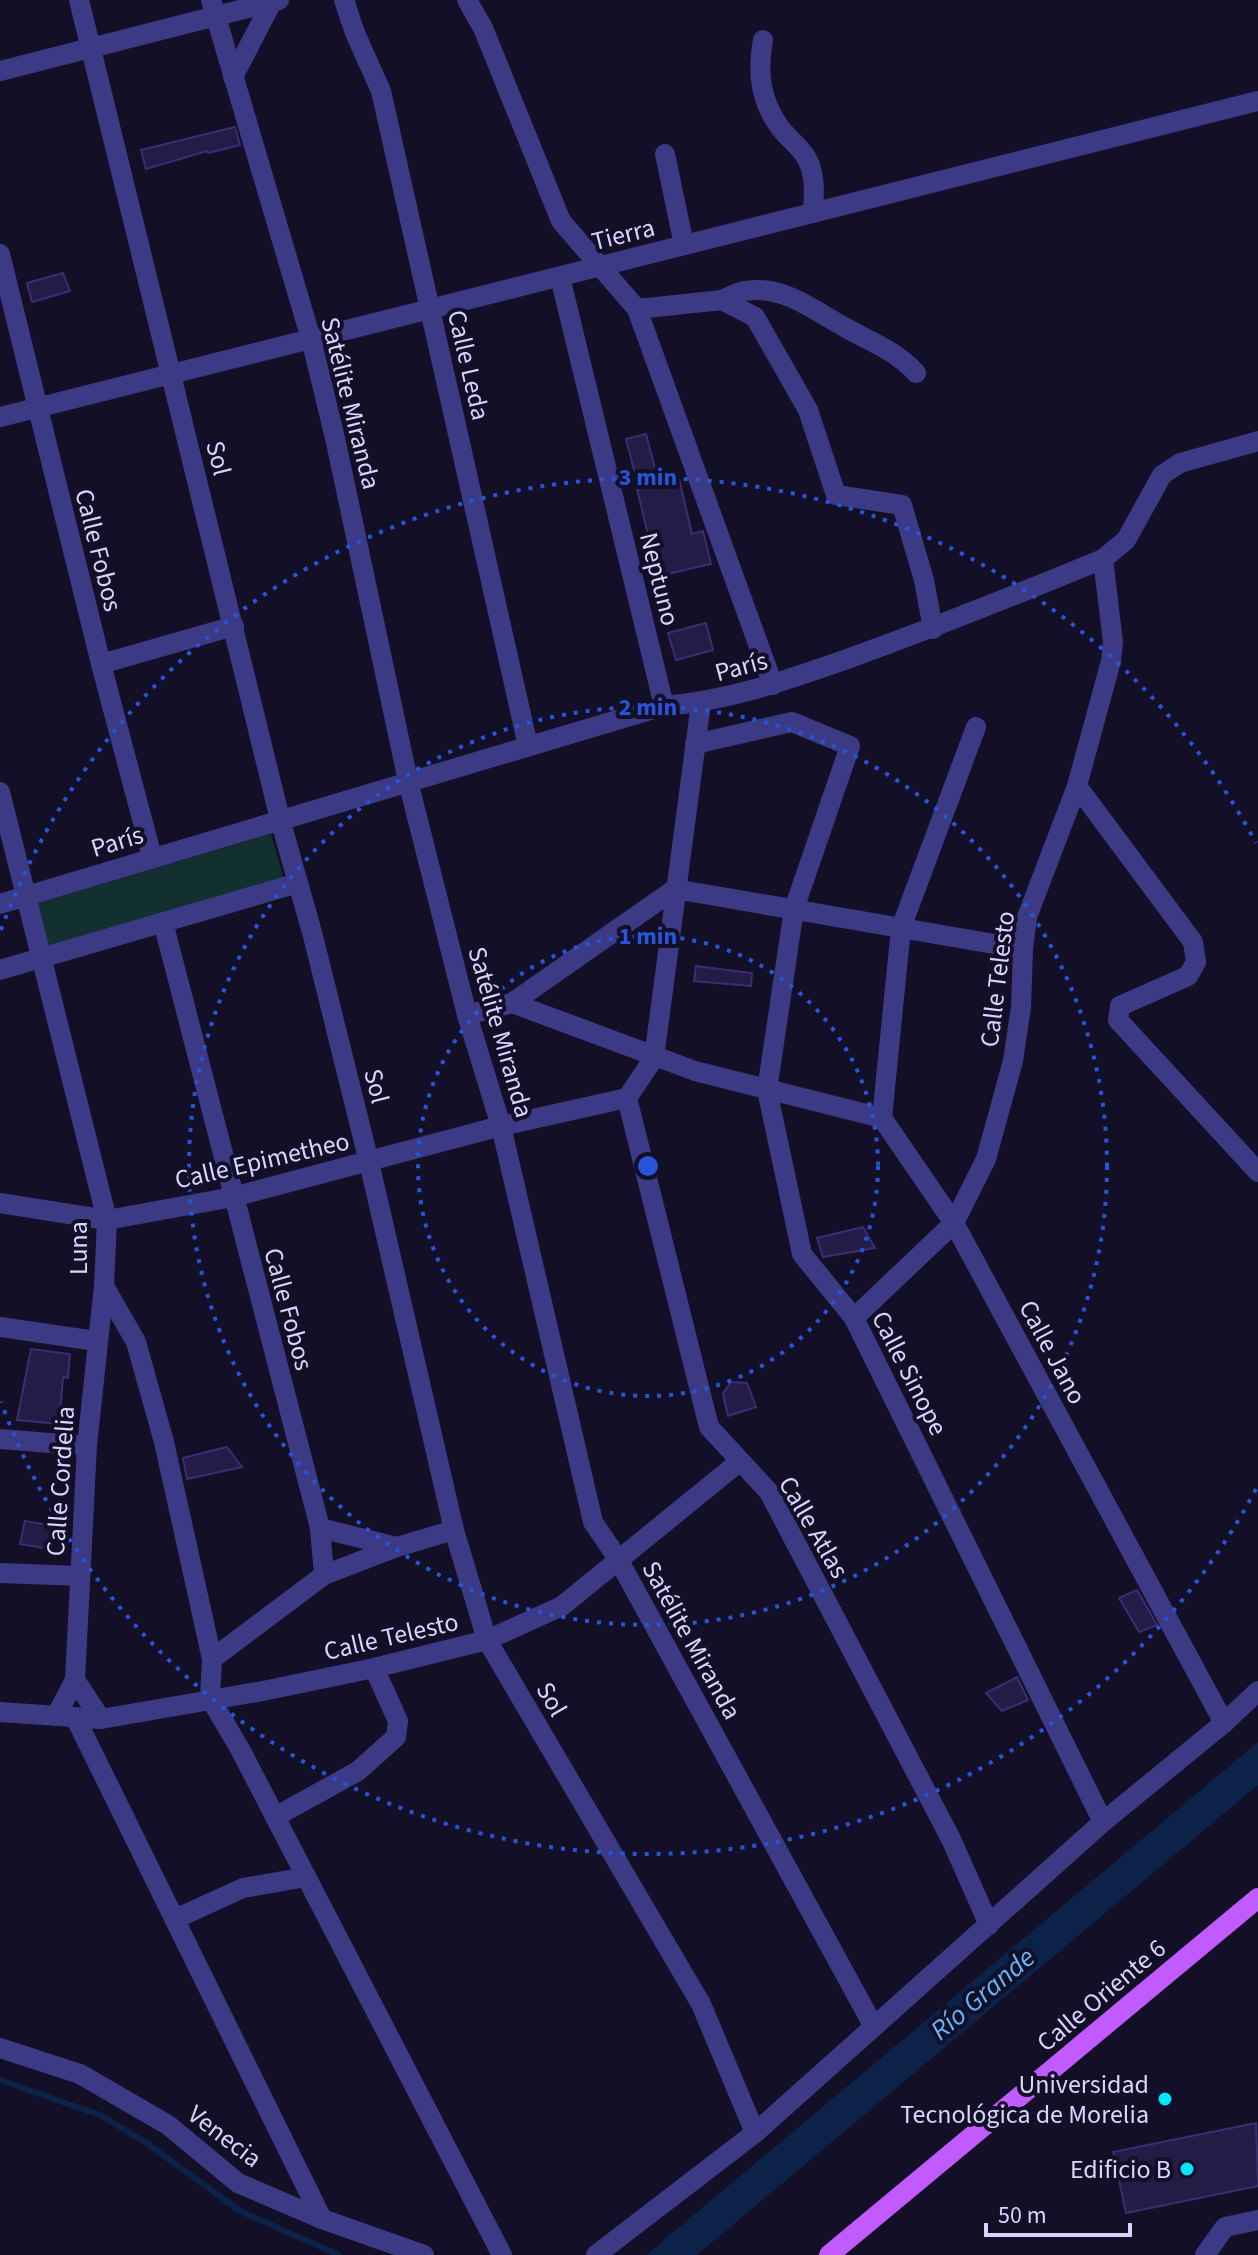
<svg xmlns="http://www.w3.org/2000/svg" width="1258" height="2255" font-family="'Source Sans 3',sans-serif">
<rect width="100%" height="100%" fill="#130f26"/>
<polygon fill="#12302f" points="271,834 284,879 48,948 35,904"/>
<polygon fill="#0c2248" points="1258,1742 1258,1785 697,2255 646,2255"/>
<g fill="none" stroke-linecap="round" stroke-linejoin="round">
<polyline stroke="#0c2248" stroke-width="6" points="0,2080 100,2115 148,2144 240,2211 339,2255"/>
</g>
<g fill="#241b47" stroke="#3b2d73" stroke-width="2">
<polygon points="235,127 240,145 208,153 207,151 146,169 141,150"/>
<polygon points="63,273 70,291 32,302 27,283"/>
<polygon points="646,434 659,484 679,479 692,534 703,531 711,564 654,577 646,544 650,543 637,489 639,489 626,439"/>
<polygon points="706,623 713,650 676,660 668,633"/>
<polygon points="696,966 752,973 751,986 694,981"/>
<polygon points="863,1227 875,1248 823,1257 817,1238"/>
<polygon points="31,1349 70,1354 68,1378 63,1377 59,1424 17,1420"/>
<polygon points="731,1382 747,1383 756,1407 728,1416 723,1394"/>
<polygon points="227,1447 242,1467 187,1479 183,1458"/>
<polygon points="25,1521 54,1526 50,1549 20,1544"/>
<polygon points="1137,1590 1157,1625 1139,1632 1119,1598"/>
<polygon points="1017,1677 1028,1700 1002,1711 986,1693"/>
<polygon points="1256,2123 1258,2186 1126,2213 1113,2152"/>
</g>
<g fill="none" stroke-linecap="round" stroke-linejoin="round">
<g stroke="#3d3a85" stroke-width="20">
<polyline points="79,0 280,819 313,936 369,1162 454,1530 487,1640 701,2004 755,2133"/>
<polyline points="211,0 311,339 335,438 408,781 467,1015 501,1126 593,1522 618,1559 873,2025"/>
<polyline points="344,0 355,33 381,91 528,746"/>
<polyline points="467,0 483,28 561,221 637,309 773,685"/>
<path d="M763 40C757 73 760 101 781 129 789 139 800 147 806 157 816 174 814 194 813 213"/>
<polyline points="0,71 279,0"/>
<polyline points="233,77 272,2"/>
<polyline points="665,154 684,245"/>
<polyline points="0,254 101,664 152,857"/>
<polyline points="560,277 664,706"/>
<path d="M722 300C729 297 738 292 745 291 784 284 817 313 848 329 873 343 896 351 916 373"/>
<polyline points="637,309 722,300 755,317 808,410 836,495 902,505 924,580 933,629"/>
<polyline points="0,417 1258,101"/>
<polyline points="101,664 234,626"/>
<polyline points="701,703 654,1058 627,1098 709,1427 769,1492 951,1839 989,1925"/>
<polyline points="695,744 792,722 850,746 794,909 767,1090 802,1254 854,1318 1103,1822"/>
<polyline points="1077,786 1193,942 1196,962 1188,976 1120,1006 1118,1020 1258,1172"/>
<polyline points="0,792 107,1220 104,1286 136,1342 164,1442 212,1659 210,1698 240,1749 502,2255"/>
<path d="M0 904 664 706C728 701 787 680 847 659 934 628 1018 594 1103 559L1126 540 1162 475 1180 463 1258 441"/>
<polyline points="163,922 320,1528 324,1575"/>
<polyline points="0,970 298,883"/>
<polyline points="512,1003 675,889 1023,949"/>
<polyline points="467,1015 512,1003 695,1071 882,1118 954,1223 1224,1723"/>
<polyline points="882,1118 901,928 976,727"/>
<polyline points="0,1203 107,1220 233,1197 501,1126 627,1098"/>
<polyline points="854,1318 954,1223 986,1159 1013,1061 1021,1007 1023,949 1027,917 1077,786 1111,661 1113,642 1103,559"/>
<polyline points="0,1327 96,1341"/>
<polyline points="0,1439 87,1446"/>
<polyline points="320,1528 397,1547"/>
<polyline points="0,1573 79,1576"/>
<polyline points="212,1659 324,1575 397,1547 454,1530"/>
<polyline points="75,1680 101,1719"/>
<polyline points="0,1712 101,1719 263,1691 374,1668 487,1640 562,1606 739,1462"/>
<polyline points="56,1716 75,1680 87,1446 104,1286"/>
<polyline points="76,1719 322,2219"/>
<polyline points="275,1817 358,1771 396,1737 398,1721 374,1668"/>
<polyline points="175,1919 243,1888 306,1877"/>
<polyline points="0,2048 80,2074 168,2125 238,2183 322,2219 424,2255"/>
<polyline points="596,2255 755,2133 1103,1822 1224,1723 1258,1691"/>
<polyline points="1205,2255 1225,2227 1258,2220"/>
</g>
<polyline stroke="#c25bff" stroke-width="20" points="829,2255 1258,1898"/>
</g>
<g fill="none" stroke="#2655da" stroke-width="4" stroke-dasharray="4 8">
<circle cx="648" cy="1166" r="230"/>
<circle cx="648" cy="1166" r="459"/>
<path d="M1256 1489A689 689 0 0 1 1 1402M1 930A689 689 0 0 1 1256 843"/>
</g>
<g fill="#00e5ff" stroke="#130f26" stroke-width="3">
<circle cx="1165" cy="2099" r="8"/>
<circle cx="1187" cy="2169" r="8"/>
</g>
<g text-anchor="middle" stroke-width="8" stroke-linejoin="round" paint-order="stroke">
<g font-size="26" fill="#d9d4ff" stroke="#130f26">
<text transform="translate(623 234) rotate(-14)" y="9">Tierra</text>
<text transform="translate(469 365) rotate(77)" y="9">Calle Leda</text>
<text transform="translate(351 403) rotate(76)" y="9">Satélite Miranda</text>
<text transform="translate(219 458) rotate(76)" y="9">Sol</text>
<text transform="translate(99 550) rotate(76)" y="9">Calle Fobos</text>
<text transform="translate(660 579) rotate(76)" y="9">Neptuno</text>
<text transform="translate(741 666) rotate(-15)" y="9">París</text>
<text transform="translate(117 841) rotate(-17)" y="9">París</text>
<text transform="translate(997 979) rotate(-83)" y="9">Calle Telesto</text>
<text transform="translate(501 1032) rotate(74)" y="9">Satélite Miranda</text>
<text transform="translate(377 1086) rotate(76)" y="9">Sol</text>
<text transform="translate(262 1160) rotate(-13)" y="9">Calle Epimetheo</text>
<text transform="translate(78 1248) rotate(-90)" y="9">Luna</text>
<text transform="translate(289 1309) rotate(75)" y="9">Calle Fobos</text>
<text transform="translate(1053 1352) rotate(62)" y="9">Calle Jano</text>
<text transform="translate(910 1373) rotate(63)" y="9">Calle Sinope</text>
<text transform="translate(60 1481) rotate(-86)" y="9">Calle Cordelia</text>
<text transform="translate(814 1527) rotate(60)" y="9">Calle Atlas</text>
<text transform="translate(391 1636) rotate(-13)" y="9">Calle Telesto</text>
<text transform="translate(692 1640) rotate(61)" y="9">Satélite Miranda</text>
<text transform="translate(552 1699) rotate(60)" y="9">Sol</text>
<text transform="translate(1101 1995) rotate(-40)" y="9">Calle Oriente 6</text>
<text transform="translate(225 2136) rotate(37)" y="9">Venecia</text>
</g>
<g font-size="26" fill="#d9d4ff" stroke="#130f26" text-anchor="end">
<text x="1149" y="2093">Universidad<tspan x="1149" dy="30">Tecnológica de Morelia</tspan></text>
<text x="1171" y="2178">Edificio B</text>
</g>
<g font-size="28" font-style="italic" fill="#62b6ff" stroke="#130f26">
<text transform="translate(982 1993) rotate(-40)" y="10">Río Grande</text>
</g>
</g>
<circle cx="648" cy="1166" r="12" fill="#2655da" stroke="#130f26" stroke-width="4"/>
<g font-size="24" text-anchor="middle" font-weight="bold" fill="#2655da" stroke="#130f26" stroke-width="8" stroke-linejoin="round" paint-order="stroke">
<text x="648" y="485">3 min</text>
<text x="648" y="715">2 min</text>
<text x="648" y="944">1 min</text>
</g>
<path d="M986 2223v12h144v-12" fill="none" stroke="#d9d4ff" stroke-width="4"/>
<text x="998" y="2223" font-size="24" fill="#d9d4ff" stroke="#130f26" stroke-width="6" paint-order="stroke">50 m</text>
</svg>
